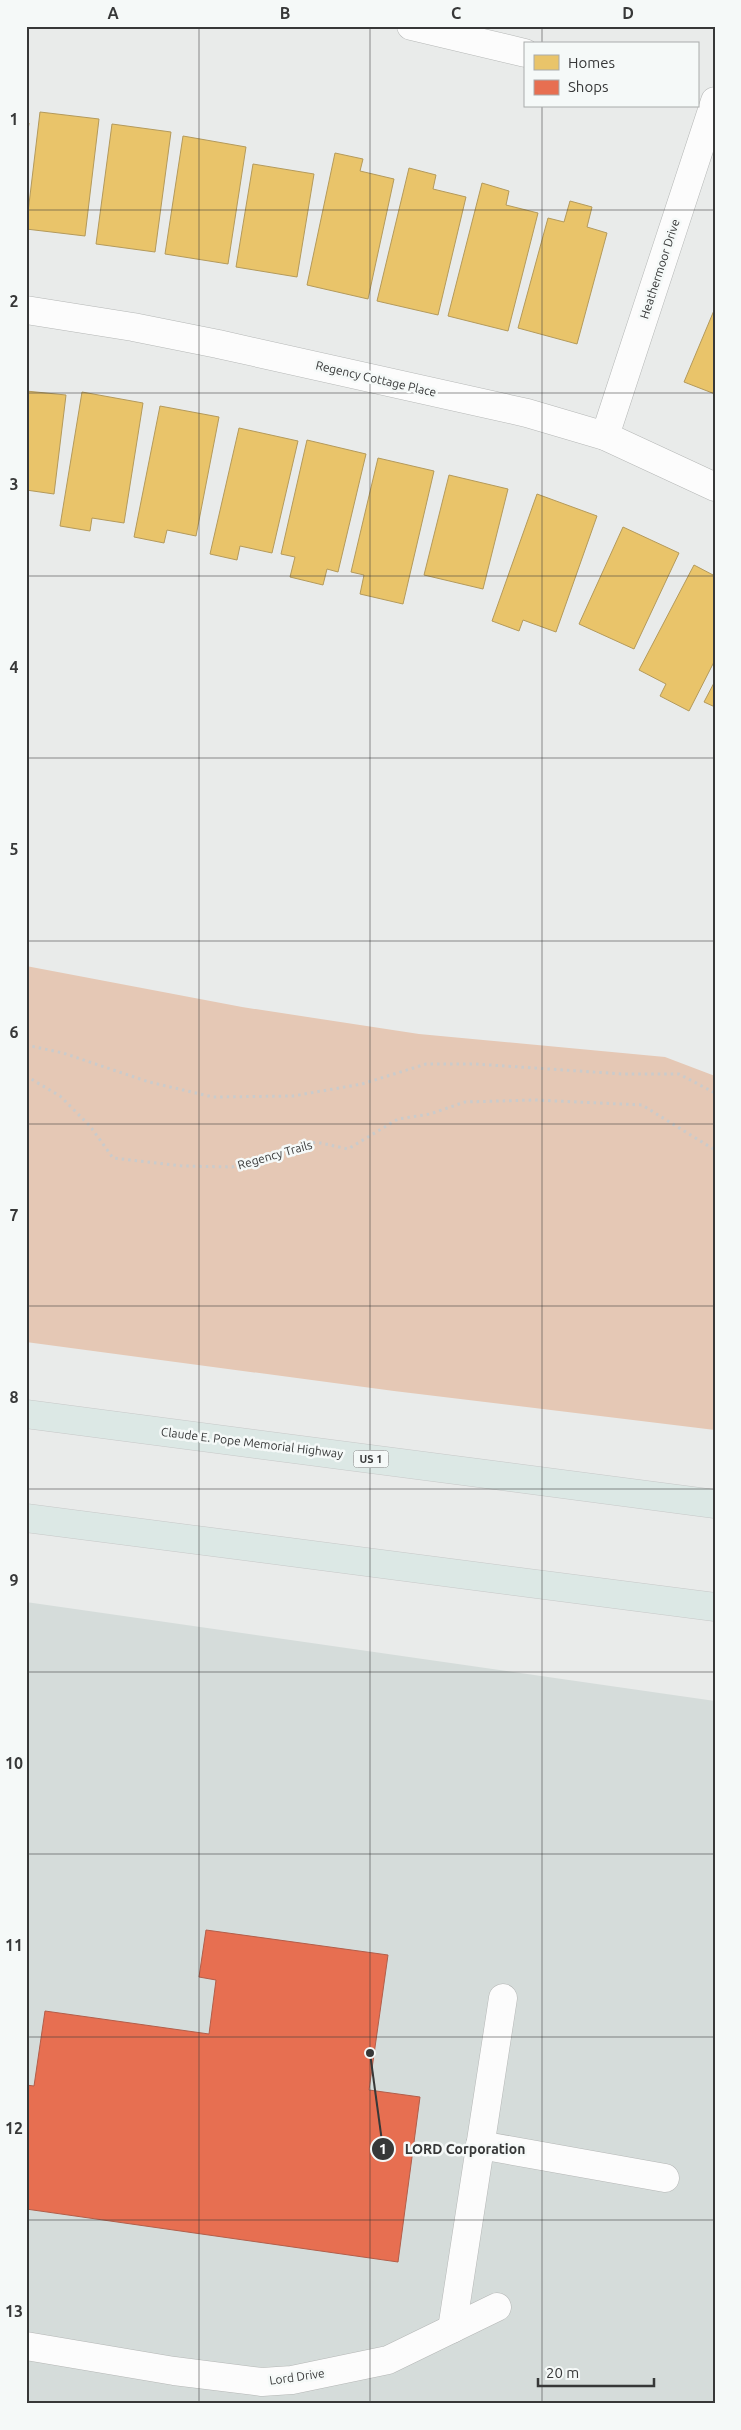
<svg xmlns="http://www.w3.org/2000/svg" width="741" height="2430" font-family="Ubuntu,sans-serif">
<rect width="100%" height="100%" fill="#e9ebea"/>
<polygon fill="#d5dcda" points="26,1602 715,1701 715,2404 26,2404"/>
<polygon fill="#e5c8b5" points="26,966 242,1007 419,1034 665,1057 715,1076 715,1430 394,1391 26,1342"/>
<g fill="#e9c46a" stroke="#b49a5b">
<polygon points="40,112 99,119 85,236 26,229"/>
<polygon points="26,123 29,123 26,145"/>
<polygon points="112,124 171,132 155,252 96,244"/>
<polygon points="183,136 246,147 228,264 165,254"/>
<polygon points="335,153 363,159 360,171 394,179 368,299 307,285"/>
<polygon points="253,164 314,174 297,277 236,267"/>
<polygon points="409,168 436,175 433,189 466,197 438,315 377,301"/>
<polygon points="482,183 509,191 506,205 538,213 508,331 448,316"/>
<polygon points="570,201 592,207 587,227 607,233 577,344 518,328 548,218 564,222"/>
<polygon points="715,308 715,394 684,382"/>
<polygon points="26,391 66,395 54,494 26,490"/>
<polygon points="82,392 143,403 124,523 92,518 90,531 60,526"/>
<polygon points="160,406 219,417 196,536 167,530 164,543 134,537"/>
<polygon points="239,428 298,441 272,553 240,546 237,560 210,554"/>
<polygon points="307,440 366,454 338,572 327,569 323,585 290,577 295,557 281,554"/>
<polygon points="378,458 434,471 403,604 360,594 364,575 351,572"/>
<polygon points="449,475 508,489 483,589 424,575"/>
<polygon points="537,494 597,516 556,632 523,620 519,631 492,621"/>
<polygon points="623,527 679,553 634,649 579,624"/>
<polygon points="694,565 715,576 715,660 689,711 660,696 666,684 639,670"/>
<polygon points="715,681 715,707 704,702"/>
</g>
<polygon fill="#e76f51" stroke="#b25e4a" points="206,1930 388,1955 369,2090 420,2097 398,2262 26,2209 26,2085 34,2086 45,2011 209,2034 216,1980 199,1977"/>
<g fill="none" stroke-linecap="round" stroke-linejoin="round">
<defs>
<g id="minor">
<polyline points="411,26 525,53"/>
<polyline points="26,310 133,327 218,344 527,413 605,436 715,487"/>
<polyline points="605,436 715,101"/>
<polyline points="480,2145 665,2178"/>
<polyline points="452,2329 503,1998"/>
<polyline points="26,2346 174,2371 262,2382 292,2380 388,2360 497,2307"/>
</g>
<g id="highway">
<polyline points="26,1414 715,1504"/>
<polyline points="26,1518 715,1607"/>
</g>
</defs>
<use href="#minor" stroke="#b5b7b6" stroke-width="29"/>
<use href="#highway" stroke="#c7c8c8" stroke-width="29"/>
<g stroke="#cacbcb" stroke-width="3" stroke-dasharray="2.5 4" stroke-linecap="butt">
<polyline points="26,1045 63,1053 149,1082 213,1097 293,1096 362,1084 426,1064 475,1064 623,1074 679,1074 715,1093"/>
<polyline points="26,1076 60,1096 90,1126 113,1158 183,1166 232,1167 316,1142 348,1149 398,1119 430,1114 465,1102 535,1100 642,1105 715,1150"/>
</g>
<use href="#minor" stroke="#fcfcfc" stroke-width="28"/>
<use href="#highway" stroke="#dce8e5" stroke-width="28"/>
</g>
<path fill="none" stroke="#373838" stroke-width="1" stroke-opacity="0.55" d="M199 26V2404M370 26V2404M542 26V44M542 106V2404M26 210H715M26 393H715M26 576H715M26 758H715M26 941H715M26 1124H715M26 1306H715M26 1489H715M26 1672H715M26 1854H715M26 2037H715M26 2220H715"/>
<g text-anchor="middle" stroke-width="5" stroke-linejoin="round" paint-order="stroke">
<rect fill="#f5f9f8" stroke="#707272" stroke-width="1" x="353.5" y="1450.5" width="35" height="17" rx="4"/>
<g font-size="11" font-weight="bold" fill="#373838">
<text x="371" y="1463">US 1</text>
</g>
<g font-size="12" fill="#373838" stroke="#f5f9f8">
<text transform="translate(660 269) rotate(-72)" y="4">Heathermoor Drive</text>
<text transform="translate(376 379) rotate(13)" y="4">Regency Cottage Place</text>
<text transform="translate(275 1155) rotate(-16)" y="4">Regency Trails</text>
<text transform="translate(252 1443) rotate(7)" y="4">Claude E. Pope Memorial Highway</text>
<text transform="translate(297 2377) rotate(-8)" y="4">Lord Drive</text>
</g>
</g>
<path fill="none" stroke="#373838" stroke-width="2" d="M370 2053L383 2149"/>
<g fill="#373838" stroke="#f5f9f8" stroke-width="2">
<circle cx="370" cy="2053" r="5"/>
<circle cx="383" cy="2149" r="12"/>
</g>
<g font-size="15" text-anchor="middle" font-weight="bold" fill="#fff">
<text x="383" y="2154">1</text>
</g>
<g font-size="14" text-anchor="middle" font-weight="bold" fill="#373838" stroke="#f5f9f8" stroke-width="5" stroke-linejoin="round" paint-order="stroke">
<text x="465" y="2154">LORD Corporation</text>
</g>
<rect width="741" height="2430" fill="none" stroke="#f5f9f8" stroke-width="55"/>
<rect x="524" y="42" width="175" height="65" fill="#f5f9f8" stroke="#a9acab"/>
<rect x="534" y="55" width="25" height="15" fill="#e9c46a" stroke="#a9acab"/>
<text x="568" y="68" font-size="15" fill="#373838">Homes</text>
<rect x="534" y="80" width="25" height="15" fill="#e76f51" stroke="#a9acab"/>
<text x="568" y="92" font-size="15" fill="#373838">Shops</text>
<path d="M538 2378v8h116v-8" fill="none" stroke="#373838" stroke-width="2.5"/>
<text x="546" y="2378" font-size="15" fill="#373838" stroke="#f5f9f8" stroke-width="4" paint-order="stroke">20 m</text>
<rect x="28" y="28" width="686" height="2374" fill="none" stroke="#373838" stroke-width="2"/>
<g font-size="16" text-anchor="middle" font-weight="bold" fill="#373838">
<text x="113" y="19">A</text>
<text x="285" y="19">B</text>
<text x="456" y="19">C</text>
<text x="628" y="19">D</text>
<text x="14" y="125">1</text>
<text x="14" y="307">2</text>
<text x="14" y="490">3</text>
<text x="14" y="673">4</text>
<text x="14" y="855">5</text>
<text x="14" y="1038">6</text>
<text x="14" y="1221">7</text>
<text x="14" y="1403">8</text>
<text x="14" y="1586">9</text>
<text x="14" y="1769">10</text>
<text x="14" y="1951">11</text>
<text x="14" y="2134">12</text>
<text x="14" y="2317">13</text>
</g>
</svg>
